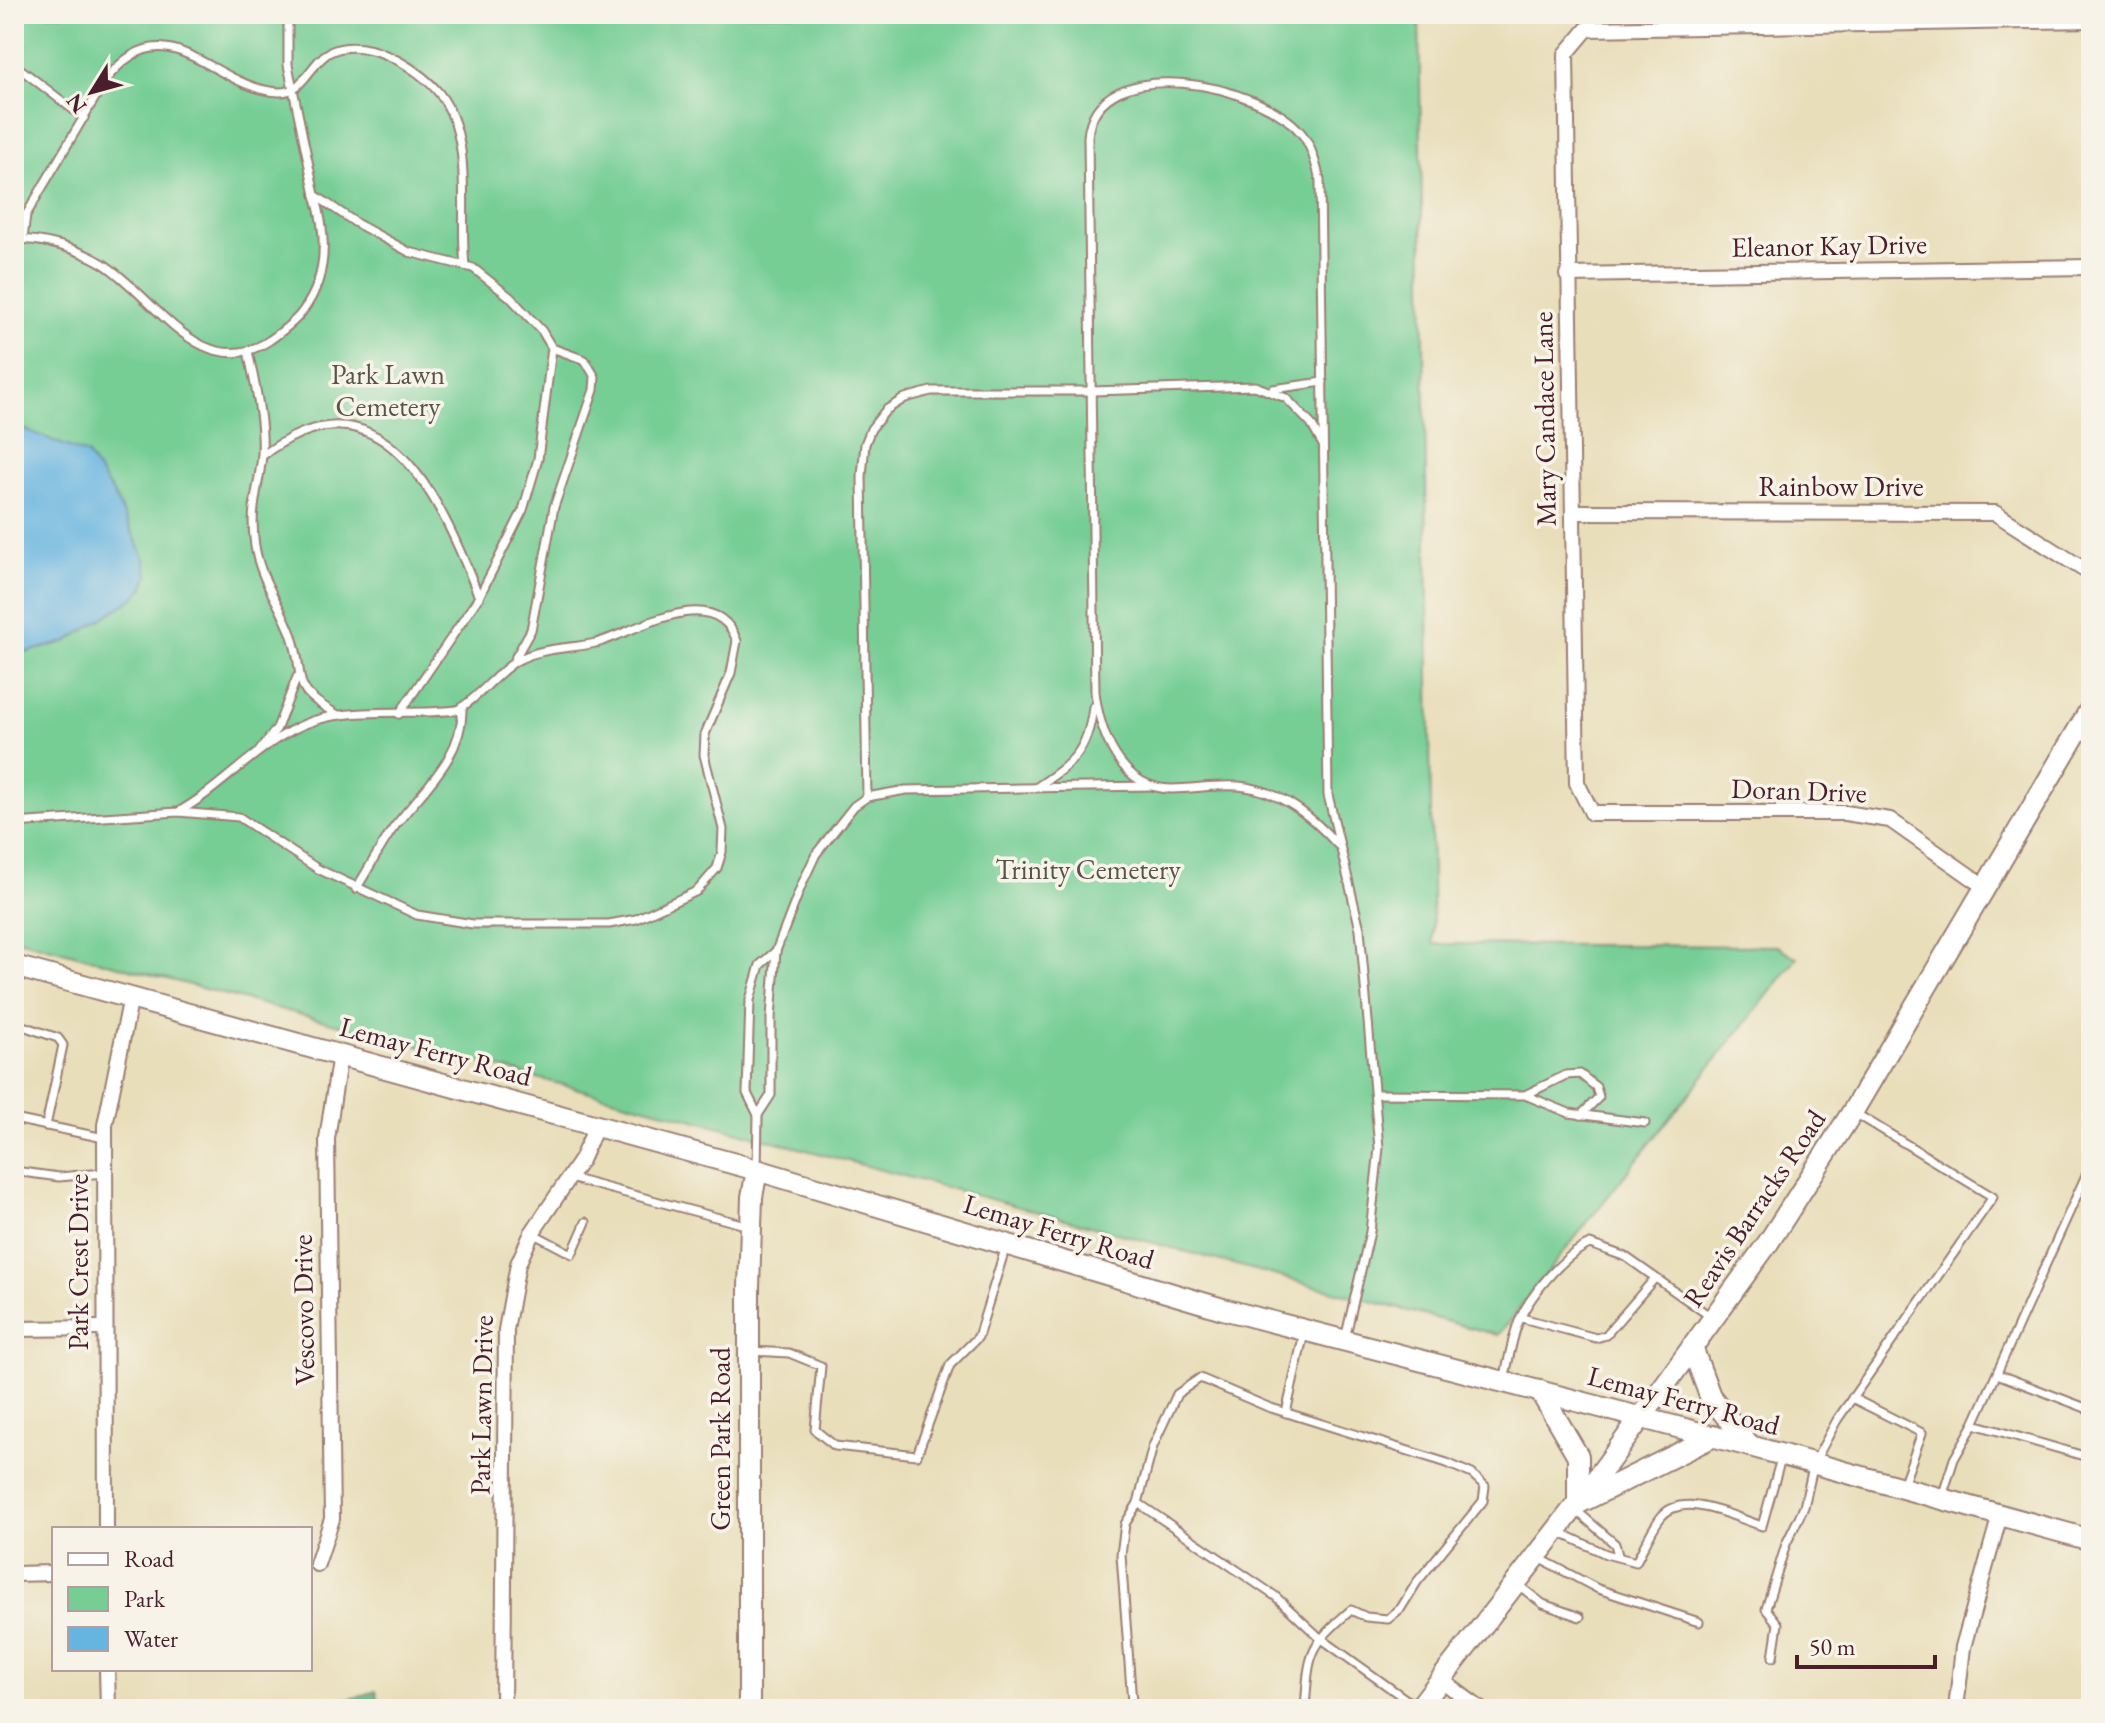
<svg xmlns="http://www.w3.org/2000/svg" width="2105" height="1723" font-family="'EB Garamond',serif">
<rect width="100%" height="100%" fill="#f7f3e8"/>
<filter id="ink" filterUnits="userSpaceOnUse"><feTurbulence type="fractalNoise" baseFrequency=".0125" numOctaves="2"/><feDisplacementMap in="SourceGraphic" scale="16" xChannelSelector="R" yChannelSelector="G"/><feConvolveMatrix kernelMatrix="1 2 1 2 8 2 1 2 1" color-interpolation-filters="sRGB"/></filter>
<filter id="wash" filterUnits="userSpaceOnUse"><feTurbulence type="fractalNoise" baseFrequency=".006" numOctaves="4" result="noise"/><feDisplacementMap in="SourceGraphic" scale="32" xChannelSelector="R" yChannelSelector="G"/><feGaussianBlur stdDeviation="1.8" result="paint"/><feColorMatrix in="noise" values="0 0 0 0 0 0 0 0 0 0 0 0 0 0 0 0 0 1.4 0 .05"/><feComposite in="paint" operator="in"/></filter>
<g filter="url(#wash)">
<rect width="100%" height="100%" fill="#e9deba"/>
<polygon fill="#76ce95" stroke="#607660" stroke-width="2" points="14,14 1419,14 1433,944 1777,946 1797,958 1498,1335 14,938"/>
<polygon fill="#60b17e" stroke="#556854" stroke-width="2" points="376,1691 381,1709 330,1709 331,1705"/>
<polygon fill="#66b4e0" stroke="#586a86" stroke-width="2" points="14,425 87,454 113,493 145,559 148,575 144,587 134,598 66,642 28,652 14,649"/>
</g>
<g filter="url(#ink)">
<g fill="none" stroke-linecap="round" stroke-linejoin="round">
<defs>
<g id="lane">
<polyline points="288,14 288,65 315,195 356,223 409,252 473,268 510,297 542,331 552,348 538,459 523,510 479,597 399,714"/>
<polyline points="14,64 84,118"/>
<path d="M14 239C43 239 77 248 102 263 154 295 201 386 270 340 281 332 294 323 302 312 329 277 327 235 315 195"/>
<path d="M23 239 26 215 105 81C166 1 213 89 279 92 304 93 310 62 330 52 365 36 417 66 439 93 475 139 459 212 465 266"/>
<path d="M248 351C255 385 264 420 262 455 259 489 249 508 255 546 260 580 281 605 292 636 307 683 287 686 338 715"/>
<polyline points="1273,389 1323,382"/>
<path d="M262 456C383 365 441 500 479 597"/>
<polyline points="514,660 531,630 554,507 594,390 595,377 585,360 552,348"/>
<polyline points="260,750 277,728 297,677"/>
<path d="M1037 787C1073 763 1088 751 1093 707"/>
<polyline points="867,797 862,476 865,444 871,429 886,410 905,398 931,391 1092,391 1255,386 1286,398 1311,424 1323,445"/>
<path d="M14 823 178 812 239 817 318 869 417 915 473 924H609L636 919 697 891 717 868 722 852 723 829 704 755 705 734 731 673 737 641C715 579 633 633 596 643 569 649 543 647 518 660 495 673 481 697 457 710 414 715 370 709 328 717 270 728 228 785 178 812"/>
<path d="M1338 845C1313 818 1284 793 1246 787 1223 783 1196 789 1172 789 1121 789 1100 734 1095 692L1088 137C1095 48 1263 84 1302 134 1312 147 1316 165 1320 180L1328 795 1360 929 1379 1148 1370 1232 1345 1339"/>
<path d="M356 889C368 870 379 849 392 830 420 792 464 758 462 707"/>
<polyline points="14,1023 58,1038 63,1045 46,1126"/>
<polyline points="14,1044 19,1024"/>
<polyline points="1376,1094 1525,1095 1569,1113 1645,1123"/>
<polyline points="1527,1094 1566,1075 1580,1074 1596,1087 1599,1097 1581,1115"/>
<polyline points="758,1115 771,1095 771,1018 776,951 802,884 816,854 854,806 867,797 906,790 1153,786"/>
<polyline points="14,1119 104,1138"/>
<polyline points="757,1169 758,1115 747,1093 750,1000 760,965 776,951"/>
<polyline points="14,1171 59,1177 104,1173"/>
<polyline points="570,1178 749,1226"/>
<polyline points="532,1233 572,1254 586,1222"/>
<polyline points="1522,1318 1596,1338 1606,1335 1655,1278"/>
<polyline points="751,1351 789,1353 821,1366 815,1430 835,1446 917,1455 950,1365 978,1337 1006,1246"/>
<polyline points="1997,1374 2091,1410"/>
<path d="M1504 1381C1508 1363 1511 1344 1517 1326 1527 1298 1563 1255 1590 1244L1626 1257 1711 1317"/>
<polyline points="1852,1398 1922,1433 1903,1485"/>
<polyline points="1286,1413 1304,1333"/>
<polyline points="1974,1424 2091,1458"/>
<polyline points="1942,1497 1954,1459 1974,1424 2091,1164"/>
<polyline points="1577,1511 1615,1544 1618,1555"/>
<path d="M1559 1532 1606 1554 1636 1562C1644 1547 1651 1530 1661 1517 1683 1490 1733 1517 1762 1526L1782 1455"/>
<polyline points="1539,1558 1598,1589 1699,1622"/>
<polyline points="1517,1584 1543,1604 1580,1617"/>
<polyline points="1773,1657 1778,1624 1766,1609 1786,1544 1804,1507 1814,1463 1837,1420 1993,1197 1855,1113"/>
<polyline points="1128,1709 1132,1703 1121,1555 1125,1524 1138,1503"/>
<path d="M1305 1709C1309 1653 1308 1647 1351 1610L1366 1617 1388 1619 1401 1608 1417 1582 1483 1501 1485 1486 1472 1474 1447 1463 1268 1407 1200 1378 1177 1394 1153 1446 1138 1503 1275 1596 1319 1637 1418 1708"/>
</g>
<g id="street">
<polyline points="1567,275 2091,267"/>
<polyline points="1573,512 1995,513 2091,574"/>
<polyline points="1984,886 1890,820 1845,813 1592,813 1577,783 1566,54 1587,29 2091,20"/>
<polyline points="14,1329 103,1328"/>
<polyline points="106,1529 105,1125 131,997"/>
<polyline points="317,1564 332,1519 327,1139 340,1054"/>
<polyline points="14,1574 54,1573"/>
<polyline points="107,1669 108,1709"/>
<polyline points="1440,1679 1480,1709"/>
<polyline points="503,1709 506,1330 518,1264 532,1233 581,1160 597,1125"/>
<polyline points="1956,1709 1963,1647 2000,1515"/>
</g>
<g id="secondary">
<polyline points="14,966 757,1170 1223,1309 1750,1446 2091,1540"/>
<polyline points="1692,1347 1710,1396 1750,1446"/>
<polyline points="1540,1391 1578,1456 1578,1504"/>
<polyline points="1581,1502 1714,1436"/>
<polyline points="749,1709 749,1287 752,1197 757,1170"/>
<polyline points="1418,1709 1597,1478 1768,1243 1853,1111 2091,708"/>
</g>
</defs>
<use href="#lane" stroke="#9a7e72" stroke-width="11"/>
<use href="#street" stroke="#9a7e72" stroke-width="18"/>
<use href="#secondary" stroke="#9a7e72" stroke-width="24"/>
<use href="#lane" stroke="#fff" stroke-width="7"/>
<use href="#street" stroke="#fff" stroke-width="14"/>
<use href="#secondary" stroke="#fff" stroke-width="20"/>
</g>
</g>
<g text-anchor="middle" stroke-width="7" stroke-linejoin="round" paint-order="stroke">
<g font-size="28" fill="#4a1f2b" stroke="#f7f3e8">
<text transform="translate(1829 245) rotate(-1)" y="10">Eleanor Kay Drive</text>
<text transform="translate(1544 419) rotate(-91)" y="10">Mary Candace Lane</text>
<text x="1841" y="496">Rainbow Drive</text>
<text transform="translate(1799 790) rotate(2)" y="10">Doran Drive</text>
<text transform="translate(436 1051) rotate(15)" y="10">Lemay Ferry Road</text>
<text transform="translate(1754 1208) rotate(-56)" y="10">Reavis Barracks Road</text>
<text transform="translate(1059 1231) rotate(17)" y="10">Lemay Ferry Road</text>
<text transform="translate(78 1262) rotate(-90)" y="10">Park Crest Drive</text>
<text transform="translate(303 1310) rotate(-91)" y="10">Vescovo Drive</text>
<text transform="translate(1684 1400) rotate(15)" y="10">Lemay Ferry Road</text>
<text transform="translate(481 1405) rotate(-89)" y="10">Park Lawn Drive</text>
<text transform="translate(720 1439) rotate(-90)" y="10">Green Park Road</text>
</g>
<g font-size="28" fill="#57544b" stroke="#f7f3e8">
<text x="388" y="384">Park Lawn<tspan x="388" dy="32">Cemetery</tspan></text>
<text x="1088" y="879">Trinity Cemetery</text>
</g>
</g>
<rect width="2105" height="1723" fill="none" stroke="#f7f3e8" stroke-width="48"/>
<rect x="52" y="1527" width="260" height="144" fill="#f7f3e8" stroke="#b29e9c" stroke-width="2"/>
<rect x="68" y="1553" width="40" height="12" fill="#ffffff" stroke="#b29e9c" stroke-width="2"/>
<text x="124" y="1567" font-size="24" fill="#4a1f2b">Road</text>
<rect x="68" y="1587" width="40" height="24" fill="#76ce95" stroke="#b29e9c" stroke-width="2"/>
<text x="124" y="1607" font-size="24" fill="#4a1f2b">Park</text>
<rect x="68" y="1627" width="40" height="24" fill="#66b4e0" stroke="#b29e9c" stroke-width="2"/>
<text x="124" y="1647" font-size="24" fill="#4a1f2b">Water</text>
<g transform="translate(92 92) rotate(233)" stroke="#f7f3e8" stroke-width="6" paint-order="stroke">
<path d="M0-6L14 30L0 20L-14 30Z" fill="#4a1f2b"/>
<text y="-12" font-size="22" font-weight="bold" text-anchor="middle" fill="#4a1f2b">N</text>
</g>
<path d="M1797 1655v12h138v-12" fill="none" stroke="#4a1f2b" stroke-width="4"/>
<text x="1809" y="1655" font-size="24" fill="#4a1f2b" stroke="#f7f3e8" stroke-width="6" paint-order="stroke">50 m</text>
</svg>
